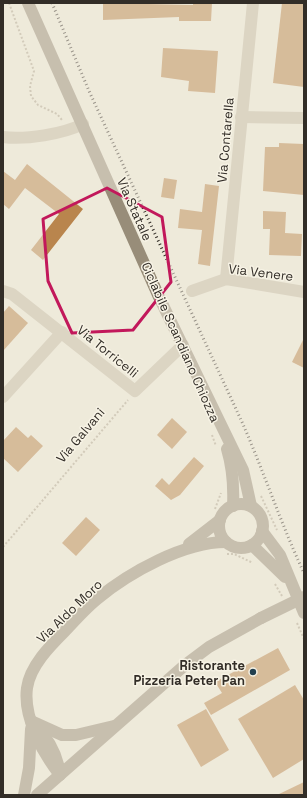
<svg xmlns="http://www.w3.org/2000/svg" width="307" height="798" font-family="'Space Grotesk',sans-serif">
<rect width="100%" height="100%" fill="#eeeada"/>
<g fill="#b9854d">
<polygon points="103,3 193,5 193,3 212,3 211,21 179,21 179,17 103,20"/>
<polygon points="282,3 304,3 304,87 273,83"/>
<polygon points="163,48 218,51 215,93 188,91 189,81 161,77"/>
<polygon points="279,143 304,144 304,195 263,191 265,147 279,147"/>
<polygon points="27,164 83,209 43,260 31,250 59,214 25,188 9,209 3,204 3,171 15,180"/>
<polygon points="164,178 177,180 174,199 161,197"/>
<polygon points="205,184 219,186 210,266 198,264 202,230 178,228 180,209 202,212"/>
<polygon points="263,211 286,212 285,233 302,234 301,256 269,255 270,229 263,229"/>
<polygon points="9,306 28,323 3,351 3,313"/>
<polygon points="304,338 304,368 292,362"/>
<polygon points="172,418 187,432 172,449 157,435"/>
<polygon points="16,427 28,438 31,435 43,446 18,472 3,458 3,441"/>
<polygon points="194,457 204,466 180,495 171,500 155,486 162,478 169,485"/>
<polygon points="86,517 100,530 76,556 62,543"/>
<polygon points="278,648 290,670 211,715 204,703 222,693 215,682"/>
<polygon points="295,685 304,700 304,759 273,778 238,719"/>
<polygon points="206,709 229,750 201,767 177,725"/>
<polygon points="304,782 304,795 277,795"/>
</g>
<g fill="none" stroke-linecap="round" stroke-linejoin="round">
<g stroke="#b0a792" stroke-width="2" stroke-dasharray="2 2" stroke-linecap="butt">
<polyline points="9,3 34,71 30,86 31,96 38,105 57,114 62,120"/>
<polyline points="212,435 216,446"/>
<polyline points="261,496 277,530"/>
<polyline points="215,509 221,493"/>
<polyline points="3,547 128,400"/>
<polyline points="227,554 234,554 253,563"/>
<polyline points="275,584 282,596"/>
<polyline points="297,623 304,639"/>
</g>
<g stroke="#c5bda7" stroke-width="12">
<polyline points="241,117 304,118"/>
<path d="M3 137C26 140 63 134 83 124"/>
<polyline points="226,279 253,3"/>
<polyline points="3,291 12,294 135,391 183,345"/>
<polyline points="192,291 226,279 304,292"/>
<polyline points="3,397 62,332"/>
</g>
<g stroke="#988d79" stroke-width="12">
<polyline points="28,3 159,297 243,470 251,506"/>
<path d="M227 449C233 469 234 485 233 506"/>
<circle cx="241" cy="526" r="22"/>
<polyline points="262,531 280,555 304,613"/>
<polyline points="189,544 220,520"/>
<polyline points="252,545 285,577"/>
<polyline points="31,721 62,735 76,735 114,726"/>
<path d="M36 727C48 738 55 751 59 768"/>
<path d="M60 775C43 753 23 718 27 688 30 666 50 646 65 631 75 620 86 608 97 599 130 572 184 542 226 542"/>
<polyline points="24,795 29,768 31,729"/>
<polyline points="37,795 185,665 209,647 261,618"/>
</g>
<path stroke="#322d27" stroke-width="3" stroke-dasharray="1 3" stroke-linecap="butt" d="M52 3 89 91 242 422C264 472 281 524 304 573"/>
<polyline stroke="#988d79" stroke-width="12" points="261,618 304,597"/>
</g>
<path d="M0 0H307V798H0ZM107 188 162 217 171 282 133 330 72 333 48 281 43 219Z" fill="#eeeada" fill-opacity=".55" fill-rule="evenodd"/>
<path fill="none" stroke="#c2185b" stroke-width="3" stroke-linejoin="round" d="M107 188 162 217 171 282 133 330 72 333 48 281 43 219Z"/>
<circle fill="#213f4f" stroke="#f7f3e5" stroke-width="1.5" cx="253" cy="672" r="4"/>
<g text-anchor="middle" stroke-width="3" stroke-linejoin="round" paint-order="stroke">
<g font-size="13" fill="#322d27" stroke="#f7f3e5">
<text transform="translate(225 140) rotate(-85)" y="5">Via Contarella</text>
<text transform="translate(135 209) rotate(66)" y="5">Via Statale</text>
<text transform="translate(261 272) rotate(7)" y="5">Via Venere</text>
<text transform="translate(181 342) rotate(66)" y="5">Ciclabile Scandiano Chiozza</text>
<text transform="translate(108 351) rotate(39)" y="5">Via Torricelli</text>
<text transform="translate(80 435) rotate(-50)" y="5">Via Galvani</text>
<text transform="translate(69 611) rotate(-44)" y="5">Via Aldo Moro</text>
</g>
<g font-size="13" font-weight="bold" fill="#322d27" stroke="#f7f3e5" text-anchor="end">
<text x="245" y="670">Ristorante<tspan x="245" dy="15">Pizzeria Peter Pan</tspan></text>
</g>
</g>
<rect width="307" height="798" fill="none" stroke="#322d27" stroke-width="8"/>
</svg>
